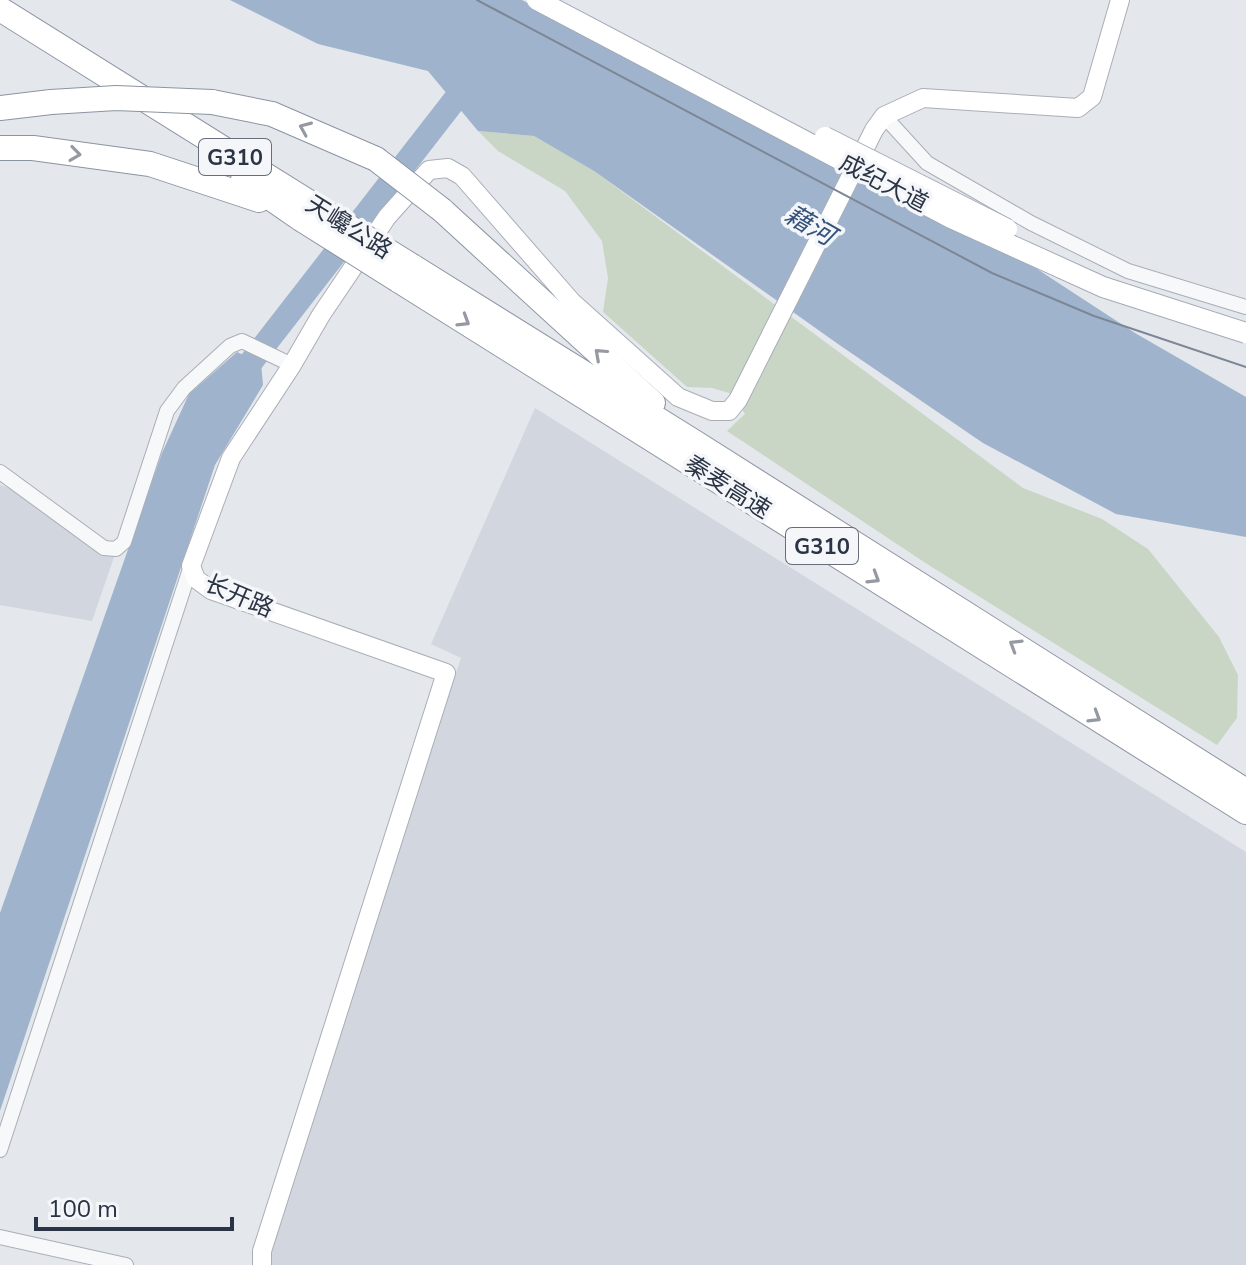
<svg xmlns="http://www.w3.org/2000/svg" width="1246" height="1265" viewBox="0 0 1246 1265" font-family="'Nunito Sans','Noto Sans SC',sans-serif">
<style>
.built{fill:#d2d6de}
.green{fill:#c9d6c5}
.water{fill:#9fb4cc}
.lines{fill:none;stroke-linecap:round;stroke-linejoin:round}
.river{stroke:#9fb4cc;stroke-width:24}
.street-casing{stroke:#a9aeb7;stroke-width:16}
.secondary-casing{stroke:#a9aeb7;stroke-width:20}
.highway-casing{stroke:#8b94a3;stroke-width:26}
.street{stroke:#f7f8fa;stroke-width:14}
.secondary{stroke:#fff;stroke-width:18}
.highway{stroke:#fff;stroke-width:24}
.tram{stroke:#7d8696;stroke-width:2}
.primary-bridge-casing{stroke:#a3abb8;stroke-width:22;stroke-linecap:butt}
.highway-bridge-casing{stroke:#8b94a3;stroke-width:26;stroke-linecap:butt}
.primary-bridge{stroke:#fff;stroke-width:20}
.highway-bridge{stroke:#fff;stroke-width:24}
.oneway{stroke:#959aa2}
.labels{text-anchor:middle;stroke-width:7;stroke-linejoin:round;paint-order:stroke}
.shield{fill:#f4f6f9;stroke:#676e7b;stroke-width:2}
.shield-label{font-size:22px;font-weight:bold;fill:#2b3445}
.street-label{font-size:24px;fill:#2b3445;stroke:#f4f6f9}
.water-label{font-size:26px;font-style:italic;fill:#34527a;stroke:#f4f6f9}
</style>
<rect width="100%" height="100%" fill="#e4e7ec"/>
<!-- built -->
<path class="built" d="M535,408L1246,852V1265H258L461,658L431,644Z
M0,485L24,494L114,557L92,621L0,605Z"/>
<!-- green -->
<path class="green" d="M478,131L534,136L594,171L1023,488L1102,519L1148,549L1219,637L1238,675L1237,718L1217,745L927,564L727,431L745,414L733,394L712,388L687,387L603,312L608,278L602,241L565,191L498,151Z"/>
<!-- water -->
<path class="water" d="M230,0H522L1011,252L1135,333L1246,397V537L1116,514L983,443L838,344L594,171L534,136L478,131L428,71L318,44Z
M237,352L261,363L263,385L215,465L0,1111V913L162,453L189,394Z"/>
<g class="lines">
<!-- river -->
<path class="river" d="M234,384L474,75"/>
<!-- street casing -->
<g class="street-casing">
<path id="street" d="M884,116L927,163L1031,223L1128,271L1246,307
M0,472L104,548L116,549L124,542L167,411L184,388L230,346L242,341L292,365
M0,1150L191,566
M0,1237L126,1265"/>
</g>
<!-- secondary casing -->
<g class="secondary-casing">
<path id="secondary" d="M262,1265V1251L446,673L211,590L196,579L191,566L231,458L292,365L321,315L387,217L429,170L448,168L462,176L572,302L678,397L712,411H729L738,400L874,130L884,116L923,98L1078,108L1092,97L1120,0"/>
</g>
<!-- highway casing -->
<g class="highway-casing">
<path id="highway" d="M0,9L315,206
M212,102L272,114L376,159
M0,108L51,102
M0,148H33L150,164L259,200
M243,179L301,219
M442,210L653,403
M412,266L699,445L1246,791
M398,280L1246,812"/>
</g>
<!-- street -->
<use href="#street" class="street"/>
<!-- secondary -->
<use href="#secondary" class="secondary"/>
<!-- highway -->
<use href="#highway" class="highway"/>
<!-- tram -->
<path class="tram" d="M477,0L992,273L1094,316L1246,367"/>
<!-- primary-bridge casing -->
<g class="primary-bridge-casing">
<path id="primary-bridge" d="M537,0L951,218L1103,287L1246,333
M825,137L1007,229"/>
</g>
<!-- highway-bridge casing -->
<g class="highway-bridge-casing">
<path id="highway-bridge" d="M51,102L116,98L212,102
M376,159L442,210
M315,206L412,266
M301,219L398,280"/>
</g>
<!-- primary-bridge -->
<use href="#primary-bridge" class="primary-bridge"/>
<!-- highway-bridge -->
<use href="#highway-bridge" class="highway-bridge"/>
</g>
<!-- one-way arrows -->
<defs><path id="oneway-chevron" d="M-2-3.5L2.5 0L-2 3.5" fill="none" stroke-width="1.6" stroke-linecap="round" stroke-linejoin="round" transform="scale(2)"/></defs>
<g class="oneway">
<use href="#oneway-chevron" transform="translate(305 128) rotate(-157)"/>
<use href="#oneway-chevron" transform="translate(75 154) rotate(8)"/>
<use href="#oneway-chevron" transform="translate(464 321) rotate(32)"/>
<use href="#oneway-chevron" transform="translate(600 354) rotate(-138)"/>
<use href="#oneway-chevron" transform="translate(874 578) rotate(32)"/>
<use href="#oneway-chevron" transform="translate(1015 645) rotate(-148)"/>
<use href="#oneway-chevron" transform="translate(1095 717) rotate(32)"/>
</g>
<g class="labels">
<!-- shield labels -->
<g class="shield">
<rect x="199" y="139" width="72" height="36" rx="6"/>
<rect x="786" y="528" width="72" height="36" rx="6"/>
</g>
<g class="shield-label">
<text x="235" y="165">G310</text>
<text x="822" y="554">G310</text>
</g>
<!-- street labels -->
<g class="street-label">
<text transform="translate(884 183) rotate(28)" y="8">成纪大道</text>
<text transform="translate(349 227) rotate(32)" y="8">天巉公路</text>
<text transform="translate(728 487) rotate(32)" y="8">秦麦高速</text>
<text transform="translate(239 596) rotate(23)" y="8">长开路</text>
</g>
<!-- water labels -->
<g class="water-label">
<text transform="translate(810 225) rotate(30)" y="9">藉河</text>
</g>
</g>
<!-- scale -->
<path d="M36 1217v12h196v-12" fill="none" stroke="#2b3445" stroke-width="4"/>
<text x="48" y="1217" font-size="24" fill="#2b3445" stroke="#f4f6f9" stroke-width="6" paint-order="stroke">100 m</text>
</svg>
